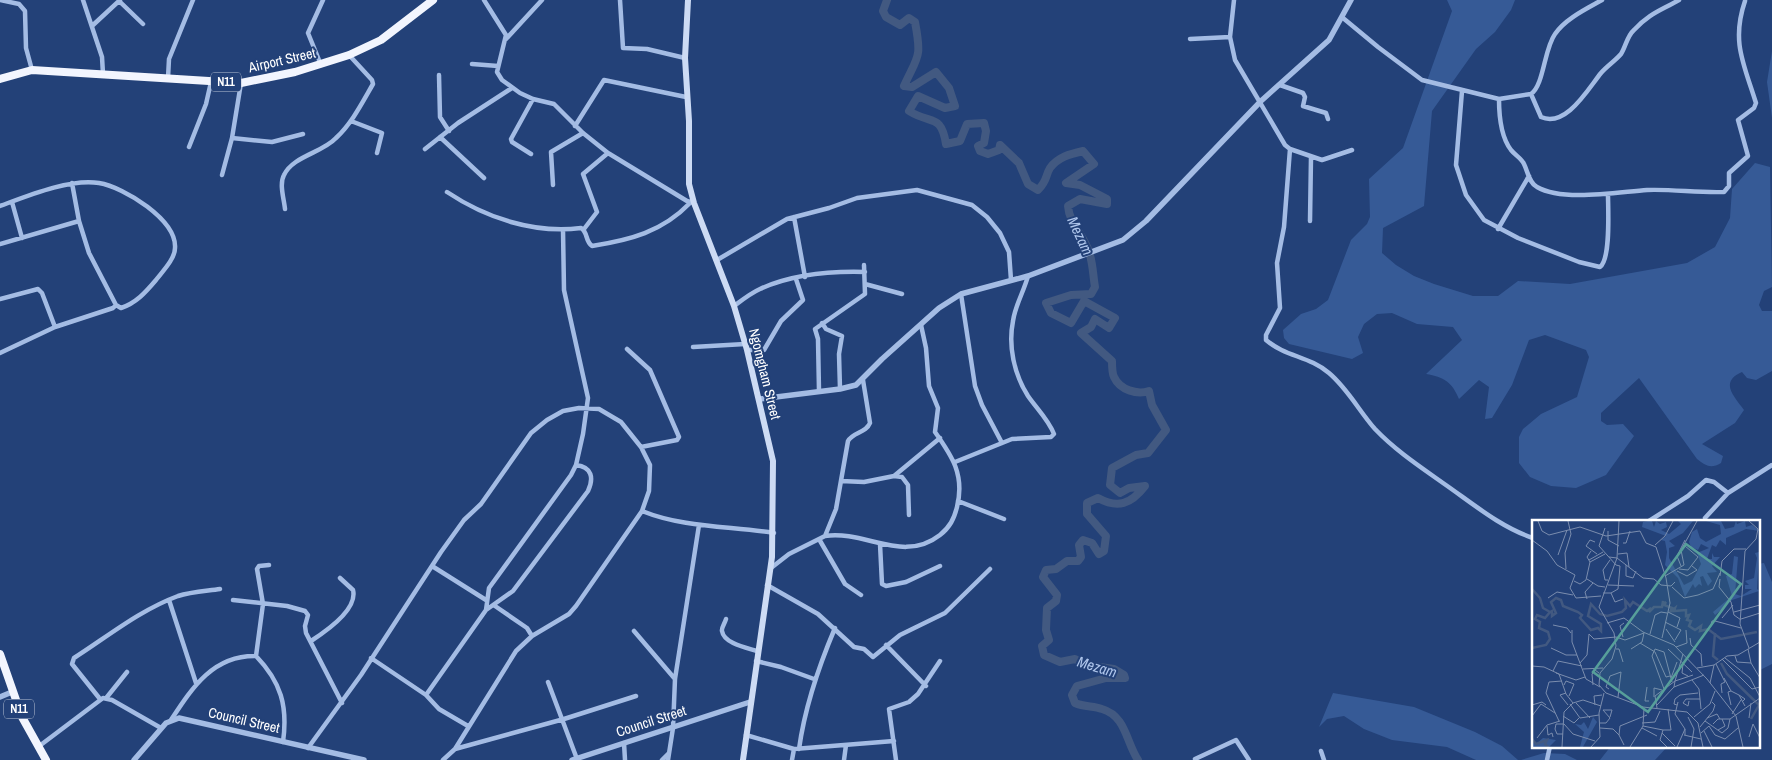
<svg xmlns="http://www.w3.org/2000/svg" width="1772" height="760" viewBox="0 0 1772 760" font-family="'Archivo Narrow',sans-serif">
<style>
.green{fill:#365a96}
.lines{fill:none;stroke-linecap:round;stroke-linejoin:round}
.river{stroke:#425981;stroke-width:8}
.minor{stroke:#a4bce4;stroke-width:4.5}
.tertiary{stroke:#a4bce4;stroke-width:5.5}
.secondary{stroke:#cddbf4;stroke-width:6}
.trunk{stroke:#f2f5fe;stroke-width:8}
.labels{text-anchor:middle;stroke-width:4;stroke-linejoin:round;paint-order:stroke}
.shield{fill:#234178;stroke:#bdc6d6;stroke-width:1}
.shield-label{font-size:12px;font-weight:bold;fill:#fff}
.street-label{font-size:14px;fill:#fff;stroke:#234178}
.water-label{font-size:15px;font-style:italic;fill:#afc6ec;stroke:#234178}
.inset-river{fill:none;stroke:#425981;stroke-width:2.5}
.inset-road{fill:none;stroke:#7b8dae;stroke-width:1}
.view{fill:#579f9a;fill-opacity:0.15;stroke:#579f9a;stroke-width:2.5}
.inset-edge{fill:none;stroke:#fff;stroke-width:2.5}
</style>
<rect width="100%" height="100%" fill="#234178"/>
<!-- green -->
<path class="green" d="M1447,0H1515L1511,10L1495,32L1476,49L1432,111L1424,206L1383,228L1382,253L1396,265L1414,276L1434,284L1473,296H1498L1518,281L1570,284L1687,263L1715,247L1730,218L1732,189L1755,163L1770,167L1772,287L1764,291L1759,305L1762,311H1772V371L1756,380L1747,378L1742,372C1719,382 1734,396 1744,410L1735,423L1702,444L1723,456L1721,463C1711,469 1706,466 1697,459L1639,378L1601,413V421L1607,425L1623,424L1634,436L1606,475L1576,488L1551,486L1530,477L1519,463V437L1523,429L1541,414L1577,397L1589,357L1586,350L1545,335L1529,340L1512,385L1492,418L1485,419L1489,387L1479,380L1459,399C1452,382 1444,377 1426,374L1462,340L1453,327L1417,324L1392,313L1377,314L1364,324L1358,337L1363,353L1352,359L1289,344L1284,338L1283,330L1301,314L1316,309L1328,300L1351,240L1367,224L1370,217L1369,179L1403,148L1452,11Z
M1772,51V118L1767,82Z
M1764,563L1772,582V664L1758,671V564Z
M1333,693L1414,707L1475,732L1502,746L1518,760H1476L1447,747L1392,740L1364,729L1344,716L1327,719L1319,727Z
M1611,746H1668L1655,760H1600Z
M1544,753L1565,754L1577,760H1521Z"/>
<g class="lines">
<!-- river -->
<path class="river" d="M887,0L883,11L886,17L900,25L909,18L915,22C922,59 918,55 904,86L912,87L936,72L949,88L955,106L945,108L918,96L909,111C931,125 941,113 946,144L960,141L967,124L984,123L986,131L984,143L978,146L980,151L988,154L999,150L1000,145L1019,163L1028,184L1038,190C1048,180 1045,176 1050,168C1058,157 1070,154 1083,151L1094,164L1066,183L1080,185L1107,199V204L1080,199L1068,206C1069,223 1084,235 1089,252C1093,263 1093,276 1095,287L1091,294L1071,295L1046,303L1051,313L1071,323L1084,301L1115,318L1109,328L1095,319L1091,327L1081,333L1112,361C1112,366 1112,373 1114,377C1120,390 1137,395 1149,391L1152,405L1166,430L1148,453L1136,455L1112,468L1110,485L1120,493L1129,488L1145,486C1131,504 1118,509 1098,498L1087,503V514L1106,536L1104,551L1099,554L1092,543L1083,540L1079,545L1081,557L1078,561H1067L1056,569L1046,570L1043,577L1057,595L1056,601L1047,608L1046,630L1049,640L1042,646L1044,655L1060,662L1075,659L1086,665L1114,669L1124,675L1125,678H1106L1077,686L1072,695L1075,703C1084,707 1093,706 1102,709C1126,716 1126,742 1138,760"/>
<!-- minor -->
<path class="minor" d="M0,0L19,4L25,11L26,48L32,70
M83,0L102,57L103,74
M484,0L506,35L497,72L502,80L520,93L533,99L554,104L583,133L608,153L687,201L694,203
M620,0L623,48L647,49L685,58
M1234,0L1230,37L1235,60L1285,145L1290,149L1322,160L1352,150
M119,1L143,24
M1343,18L1378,47L1422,80L1499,99L1531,94L1541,117C1566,128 1588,89 1601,73C1607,66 1615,61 1621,54C1626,46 1627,36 1634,30C1650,13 1660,11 1679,0
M92,26L120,0
M506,39L542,0
M1190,39L1230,37
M472,64L498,66
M321,65L308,33L323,0
M439,75L440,117L449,131
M168,78L169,59L193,0
M1280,85L1303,93L1305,97L1303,106L1326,113L1328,119
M1462,91L1456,165L1466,195L1484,220L1518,238L1579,262L1600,267C1611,259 1608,209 1608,194
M1531,94C1544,85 1544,49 1555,34C1565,19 1586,9 1602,0
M1499,99C1499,115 1501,137 1511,150C1516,156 1521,158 1524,164C1528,172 1529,183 1537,187C1563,202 1618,192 1647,190C1673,189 1698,193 1724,192L1729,186V173L1748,156L1738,120L1754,108L1756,103C1744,64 1731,42 1745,1
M351,121L382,133L377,153
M575,126L604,80L686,97
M440,137L484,178
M232,138L272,142L303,134
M189,147L206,104L211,82
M425,149L458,123L512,88
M1290,149L1284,227L1277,263L1280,308L1266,335V340C1286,357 1309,356 1329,373C1348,389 1359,411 1375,429C1395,450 1419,466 1443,483C1472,503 1500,527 1533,538
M531,154L512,142L511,139L533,99
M222,175L232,138L241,83
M553,185L551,152L583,133
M447,192C486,218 534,234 581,228C588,232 585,241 592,246C630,240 662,232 690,203
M12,202L22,238
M0,206C27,196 71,178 99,183C124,187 177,220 175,248C175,259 162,272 156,280C145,293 136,303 121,308L116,305L89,253L79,221L72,183
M285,209C284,199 279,184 284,175C293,156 322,153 336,138C352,123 362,103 373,84L372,80L349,55
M794,217L805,277
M1310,221L1311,157
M584,229L597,212L583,174L608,153
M1498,229L1529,176
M0,244L79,221
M717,260L787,219L829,208L857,198L917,190L972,205L987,217L1000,233L1009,252L1011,280
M865,284L902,294
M961,294L975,386L982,405L1002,443
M0,299L38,289L42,293L55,327
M734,306C742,300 751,293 760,289C791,275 831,271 865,272
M822,323L826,329L842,336L839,354L840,389
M693,347L745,344
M627,349L650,370L679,437L677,440L641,447
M747,350H764L781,321L803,300L796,279
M0,353L55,327L113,308L116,305
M819,391L818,339L815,329L865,294L864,265
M955,462L1012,439L1051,437L1054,434C1048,419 1037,409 1028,396C1014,374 1008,346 1013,321C1015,306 1024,291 1028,276
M894,476L940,438
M841,481L864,482L894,476L902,477L908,485L909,515
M958,501L1004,519
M642,511C684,528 730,526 774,533
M1705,518L1728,493L1772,465
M1649,521L1688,496L1706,480L1714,482L1728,493
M825,536C866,530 903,564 940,535C950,527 954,519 957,507C965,475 952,456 935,432L938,408L929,386L926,348L921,325
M819,539L845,584L861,595
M880,544L882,584L886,586L906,582L940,566
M432,566L486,600
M771,568L789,554L825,536L836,509L848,441C853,432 866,433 870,423L863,380
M767,585L818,614L854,647L864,649L873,657L900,635L945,613L990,569
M169,600L196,683
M233,600L287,606L305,611L308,615L305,626L306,633L342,703
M495,606L527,628L532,636
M486,610L489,588L571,475L576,465L583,434L588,398L564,290L563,230
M726,619C725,623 721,628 722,631C724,644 748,648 757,651
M634,631L675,679
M311,641C325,632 358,610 353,590L340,578
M886,645L926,686
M256,656L263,604L257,569L259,566L269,565
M371,658L426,695
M756,661L781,667L814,679
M548,682L577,759
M107,697L127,672
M100,699L72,664L74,658C107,637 140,610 178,596C191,592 207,591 220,589
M171,720C192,688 213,655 256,656C281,682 288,706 283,742
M468,726L439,709L426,695L486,610L513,591L588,491C594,478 592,467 576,465
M746,735L794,749L894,741
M624,743L625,760
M38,747L103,698L112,700L161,728
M308,748L361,675L441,552L464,520L481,504L531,433L547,420L563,411L579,408L599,409L621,422L641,447L650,465L649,491L642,511L576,606L569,614L532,636L516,651L455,749L443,760
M455,749L564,719L636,696
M799,749C805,706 818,668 835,628
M1321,751L1324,760
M1195,759L1236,740L1249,760
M662,760L668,754
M668,760L673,728L675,679L699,525
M792,760L794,749
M844,760L846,745
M896,760L889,709L909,702L918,694L940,661
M1547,760L1550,746"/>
<!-- tertiary -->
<path class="tertiary" d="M760,399L840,389L856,385L882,359L939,308L961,294L1028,276L1123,240L1146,221L1261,101L1329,40L1351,0
M0,697L12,692
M134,760L166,723L179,718L364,760
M572,760L750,702"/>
<!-- secondary -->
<path class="secondary" d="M688,0L685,58L689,121V184L694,203L734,306L747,350L773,461L772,557L743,760"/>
<!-- trunk -->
<path class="trunk" d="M0,79L32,70L241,83L295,72L349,55L381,40L433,0
M0,654L22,717L46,760"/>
</g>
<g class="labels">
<!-- shield labels -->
<g class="shield">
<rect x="211" y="72.5" width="30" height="19" rx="4"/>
<rect x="4" y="699.5" width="30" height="19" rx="4"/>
</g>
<g class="shield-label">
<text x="226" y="86">N11</text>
<text x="19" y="713">N11</text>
</g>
<!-- street labels -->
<g class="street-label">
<text transform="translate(282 60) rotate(-13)" y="5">Airport Street</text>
<text transform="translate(765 374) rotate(76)" y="5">Ngomgham Street</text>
<text transform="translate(244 720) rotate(13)" y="5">Council Street</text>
<text transform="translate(651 721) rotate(-18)" y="5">Council Street</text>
</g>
<!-- water labels -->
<g class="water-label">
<text transform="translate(1080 236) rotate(65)" y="5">Mezam</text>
<text transform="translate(1097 667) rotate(17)" y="5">Mezam</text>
</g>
</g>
<!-- overview -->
<g transform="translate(1532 520)">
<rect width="228" height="228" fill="#234178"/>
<path d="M116,1H120L122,7L124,1L128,4L134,2L135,7L129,10L137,14L149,4L146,1H161L151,13L137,21L143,26L137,28V38L152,65L160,61L169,44L165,33L177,28L169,24L166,30L159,27L157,22L160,12L165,9L168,18L174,22L189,14L188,5L174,1H189L193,9L202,7L204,1L205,4L213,1L214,7L220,5L228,11L214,9L194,18V25L188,20L184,27L180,25L175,39H180V33L182,37H188L180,46L185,52L175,53L180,61L176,66L171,56L168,57L170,66L167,64L163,68L161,64L153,77L146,58L133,45L135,32L133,21L129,20L134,16L110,7L111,2ZM227,32L225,69L227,71L200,80L183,95L181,92L200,76L194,56L200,54L202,36L206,37L203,74L209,76L220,69H213V65H217L213,61L222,58L225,38L223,33ZM61,197L65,202L52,225L51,227H48L52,212L43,204L49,205L52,202L56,209ZM0,216L4,224L11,218L24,220L17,227H0Z" fill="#365a96"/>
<path class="inset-river" d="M0,69L8,78L11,88L18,92L13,98L5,95L3,99L8,102L7,108L16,112L18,119L14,125L0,128M18,92L20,91V96L24,93L19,82L24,78L29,80L31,86L46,92L50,95L48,98L59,110L66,108L69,111V104L56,96L59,84L68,94L75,96L90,92L94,88L93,80L98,86L101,82L115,91L119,88L117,92L122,87H130L131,81V84L134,82L132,85L140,88L138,92L143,88L142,91L154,90V96L157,95L155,100L159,101L157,106L163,110L169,106L168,111L176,109L189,119L225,112M183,113L181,136L186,140M189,143L195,154L227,185L219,199M0,219L4,224L15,220L13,224L16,227"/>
<path class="inset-road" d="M6,1L10,11L17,15L48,7L74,16L108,11L114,23L124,27L134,58L138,83L130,118M87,1L85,38L67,87L82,113L84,126L80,139L68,153L67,165L74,173L111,187L155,192L166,203L171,227M73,8L67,26L84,45L88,46L86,69L79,73M76,11V20L87,26M0,20L15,31L25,45L43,55L38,68L44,78L69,76M63,22L58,20L54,26L65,34M91,23H94L98,11M123,25L133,16L141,1M86,34L95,33L97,47M26,35L35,10M77,37L85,38L111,58L122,59L129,65L139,66L143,62M57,40L71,32M58,42L73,34M94,45V56L101,58L104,51M149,46L145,36L153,20M34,49L33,33L39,14L36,1M147,49L156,50L166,37L153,26M145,51L155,56L165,50L160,46M133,56L152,45L149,30L165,1M188,56L190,41L202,29H214M55,59L66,66L73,67M188,59L187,67L199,82L202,95L209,100M76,60H73L71,50L78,40M42,61L48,64L54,60L58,42L55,37L59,31M76,65L102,66M140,67L152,78L166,75L181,69L188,53M71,73H79L83,82L91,79M16,78L25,72L41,75M55,79L53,72L61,63M136,92L148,98L145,107M202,92L228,85M190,98L201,85M209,99L228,93M133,102L149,110L143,120M75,103L92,98L111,112L142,125L175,159L204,196L211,227M21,105L35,108L39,113M179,105L180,101H183L209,108M134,109L143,122M40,110V122L54,159L68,167M118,114L123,95L129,92L135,93M91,117L88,106L92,103M158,118L159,125L169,134L170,146M108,123L123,132L134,157L138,156M144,127L155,123L154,110M19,128L34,135H45M217,128L208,104L213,31L224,19L226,9L217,1M84,129H87L91,142M99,129L110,122L112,113M136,129L160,152M216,129L219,143L228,158M203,136L205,142L219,143M193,138L218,158L228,177M190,139L220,169L228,167M48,143L55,135L57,114L62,119L84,117L93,120L112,113M151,144L150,153L156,156M184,144L193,162L189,164L190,173M0,146L12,147L27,154L34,174L41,183L51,180L69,186M165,148L182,145L195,136L206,135L228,122M51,149L71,148M21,151L26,141L50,146M24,153L44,160L53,157M139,158L145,142M192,158L199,171L207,175M160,160L167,169L168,179M178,163L182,145M32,165L34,161L42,164L37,176M61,165L60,154L63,150L67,153M115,167L113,181H117M142,167L143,161L161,155M77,169L74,167L78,156L89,152L86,177M132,169L120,136L123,129L132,132L140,162M34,173L28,175L36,185M122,177V168L130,170M157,181L156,186L151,183L154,179H168L169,189M211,181L213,179L207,175L213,186M146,182L143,194L153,209V215M44,183L58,198M38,184L48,198L67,195M0,185L10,182L14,185M63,185L62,176L70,175M125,185L142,167L172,155M145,185L142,184L143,179L148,175L166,173M199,185L196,172L199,171M125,188L123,176L143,161L151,134M71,190H80L78,197M200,194L209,180M0,196L9,184L23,193M31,196L42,203L47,198M156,197L162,209L159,227M162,197L178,184L183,171M175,198L185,194L188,199M217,198L219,183M27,201L14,173L17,162L30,161M173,201L190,213L196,208L198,199M68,203H74L78,198L71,190M110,203L123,202L128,191M32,204L41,214L63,221M181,204L186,199H198L228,178M15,206L16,215L20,213L21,217M111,206L131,210M168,207L181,191L183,185L180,182M68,208L81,209L87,215M110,208L125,216M186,210L193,206L190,199M172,211L180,227M130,213L143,226M169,213L177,206L183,215L193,219L206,208M31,214H25L23,209L24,204H32M152,215L169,219M217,217L221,204L228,218M5,218L15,205L28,201M92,225L87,215L88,206L115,195M30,227L32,192L41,183M59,227L68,217L67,193L72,173M98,227L111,206L112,188M135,227L128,220L131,210H139L136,189M145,227L153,209"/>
<path class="view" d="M154,24L209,64L116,192L61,152Z"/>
<rect width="228" height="228" class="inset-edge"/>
</g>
</svg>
